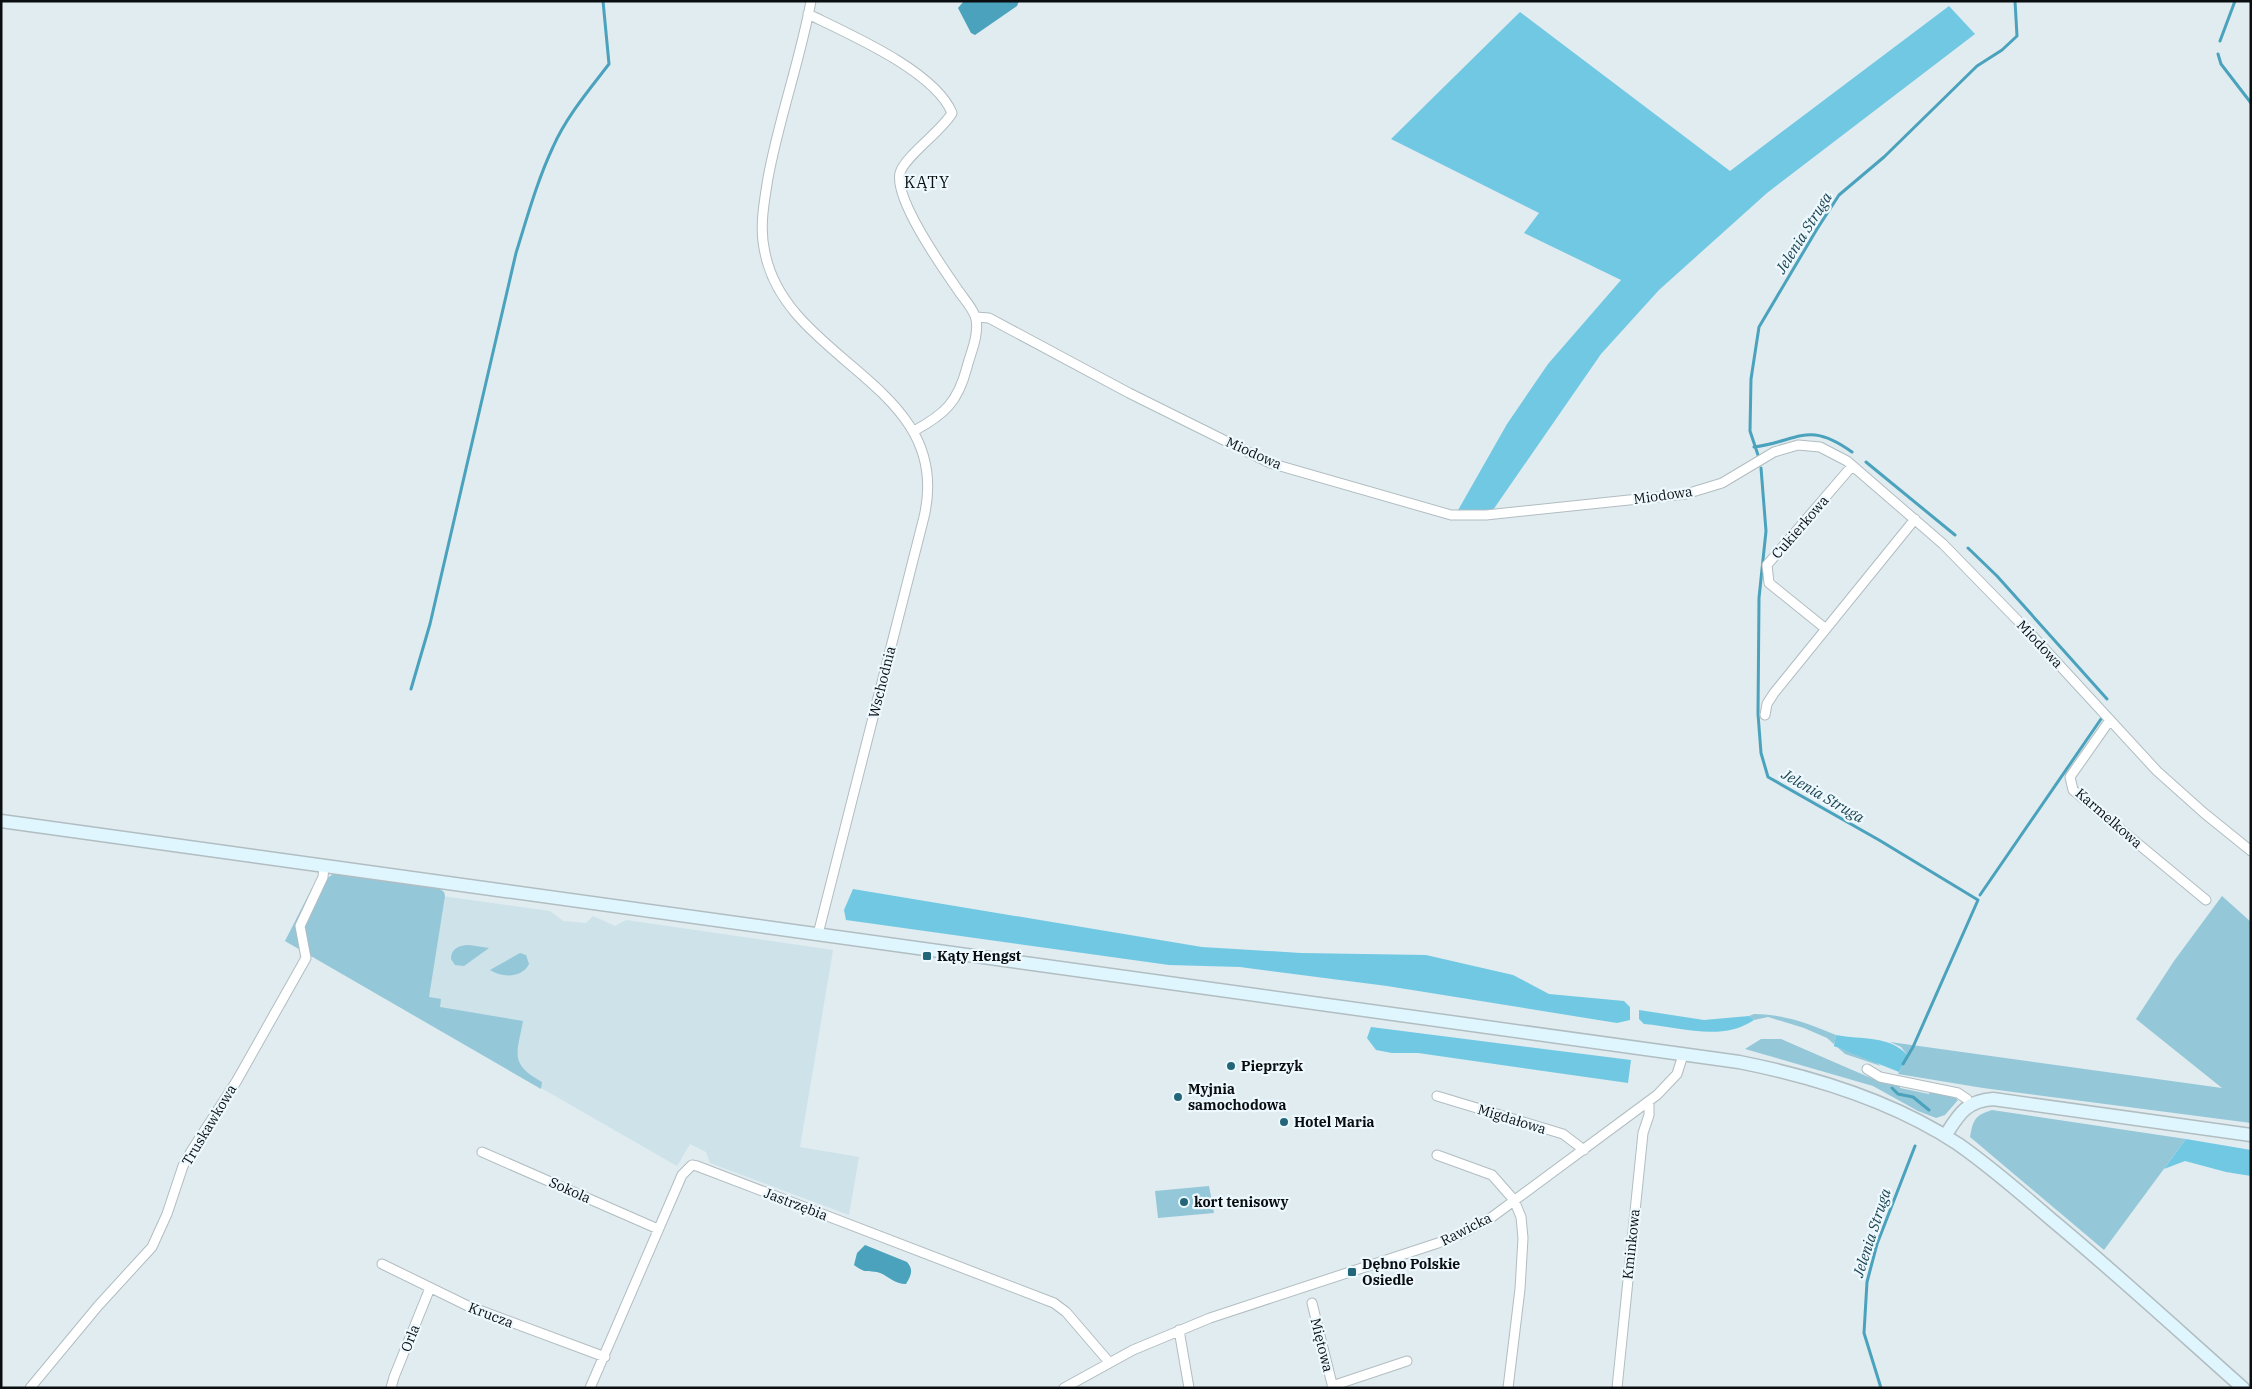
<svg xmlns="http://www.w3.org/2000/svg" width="2252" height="1389" viewBox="0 0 2252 1389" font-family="'IBM Plex Serif',serif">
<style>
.built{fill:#cde2e9}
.green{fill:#94c7d8}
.forest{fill:#71c8e3}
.water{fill:#4aa2bd}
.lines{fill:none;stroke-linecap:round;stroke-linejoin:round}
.stream{stroke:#4aa2bd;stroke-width:3}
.street-casing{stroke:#b1bdc1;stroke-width:11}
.secondary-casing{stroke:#b1bdc1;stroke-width:15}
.street{stroke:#fff;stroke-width:9}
.secondary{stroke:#e0f6fe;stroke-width:12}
.poi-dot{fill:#236679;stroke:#edf9fe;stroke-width:2}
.labels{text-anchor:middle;stroke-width:4.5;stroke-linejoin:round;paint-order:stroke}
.street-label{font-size:14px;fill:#0a0e10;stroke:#edf9fe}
.poi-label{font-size:14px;font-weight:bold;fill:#0a0e10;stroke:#edf9fe;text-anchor:start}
.water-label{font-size:15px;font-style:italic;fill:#1c4450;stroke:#edf9fe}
.quarter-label{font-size:16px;letter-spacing:1px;fill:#0a0e10;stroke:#edf9fe}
</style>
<rect width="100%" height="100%" fill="#e0ecf0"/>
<!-- built -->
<path class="built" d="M327,880L550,911L563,921L586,923L593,916L615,926L626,920L833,950L800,1147L859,1157L849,1215L710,1163L706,1152L690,1144L677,1166L285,941L312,888Z"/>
<!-- green -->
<path class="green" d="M335,873L437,887L444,892L445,896L429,997L441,999L440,1007L523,1021C517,1054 509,1064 542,1082L541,1089L285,941L312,888Z
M2222,896L2251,922V1123L1983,1088L1898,1074L1908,1056L1901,1047L1890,1042L2222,1088L2136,1019L2174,961Z
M469,945L489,948L464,966L455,965L451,959C451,948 460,945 469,945Z
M520,953L526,955L529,964C522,978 502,978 490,970Z
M1754,1014C1788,1015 1806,1023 1836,1035L1834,1046L1873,1060L1881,1066L1845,1054L1827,1038L1804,1028L1768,1017L1754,1020L1749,1016Z
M1761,1039H1781L1850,1069L1878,1081L1900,1086V1088L1929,1094L1930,1092L1951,1095L1958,1100L1945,1115L1936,1118L1918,1111L1873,1086L1745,1049Z
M1992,1110L2186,1139L2104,1250L1970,1137C1973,1120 1975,1115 1992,1110Z
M1209,1186L1214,1213L1158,1218L1155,1191Z"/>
<!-- forest -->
<path class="forest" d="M1949,6L1975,34L1767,193L1659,290L1601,354L1493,510L1457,512L1507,424L1548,364L1621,280L1524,233L1539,213L1391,139L1520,12L1730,171Z
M853,889L1202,947L1301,953L1426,955L1513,975L1549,994L1624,1001L1630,1007V1020L1617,1023L1387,986L1240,967L1169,965L846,920L844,910Z
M1639,1010L1704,1020L1749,1016L1754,1020C1722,1042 1680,1027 1644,1024L1639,1019Z
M1371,1027L1631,1060L1628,1083L1418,1053H1392L1376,1050L1367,1038Z
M1836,1035C1861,1040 1891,1035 1908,1056L1899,1072L1834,1046Z
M2186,1139L2251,1150V1176L2226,1172L2185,1161L2164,1169Z"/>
<!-- water -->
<path class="water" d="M964,1H1019L1017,6L975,35L971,33L958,8Z
M865,1245L907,1262C914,1270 911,1276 906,1284C894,1284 890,1277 880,1273C868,1269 867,1275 854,1265L857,1253Z"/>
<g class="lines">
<!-- stream -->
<path class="stream" d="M2220,41L2235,1
M2218,54L2221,64L2251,103
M1754,447C1799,441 1808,420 1852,452
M1758,455L1750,431L1751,379L1759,327L1817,229L1839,195L1884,157L1977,66L2002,50L2017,36L2015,1
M1866,462L1955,535
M1761,468L1766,531L1759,598L1758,714L1761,753L1768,777L1879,840L1978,900L1913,1047L1903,1064
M1968,548L1997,576L2107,699
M411,689L430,624L516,253C527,218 537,181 553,147C566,117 589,90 609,64L603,1
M1980,895L2101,719
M1892,1088L1898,1094L1913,1097L1929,1110
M1881,1388L1864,1333L1867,1282L1877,1244L1915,1146"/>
<!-- street casing -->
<g class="street-casing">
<path id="street" d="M811,1C800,61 779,118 768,178C764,203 759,228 765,253C787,363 955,385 924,517L818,934
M808,14C849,34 935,71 952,113C942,131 904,157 900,173C894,199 942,267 958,290C963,298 974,309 976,319C979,335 971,352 967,367C958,402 945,414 914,431
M976,317L989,318L1129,393L1270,463L1451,515H1486L1686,494L1722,483L1774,452L1798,445L1820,447L1847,461L1943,544L2029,632L2157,771L2204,813L2251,851
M1826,629L1769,583L1767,565L1852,466
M1765,715L1767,704L1774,693L1915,519
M2110,720L2070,777L2073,790L2206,900
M1867,1069L1880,1077L1958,1093L1967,1099L1970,1105
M1437,1096L1563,1134L1584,1150
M482,1152L658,1229
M1437,1155L1492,1175L1514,1200L1521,1217L1523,1238L1520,1289L1508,1388
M382,1264L468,1306L605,1357
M1312,1303L1333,1388
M1179,1330L1189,1388
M1332,1386L1407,1361
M30,1388L98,1306L152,1247L167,1214L183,1166L192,1150L236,1082L306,958L300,926L323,877L324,866
M391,1388L394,1377L430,1288
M590,1388L682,1175L692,1165L697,1166L1054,1303L1066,1312L1109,1362
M1064,1388L1133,1350L1210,1318L1438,1243L1461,1234L1492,1217L1657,1095L1677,1074L1683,1055
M1617,1388L1643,1133L1649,1115V1101"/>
</g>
<!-- secondary casing -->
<g class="secondary-casing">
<path id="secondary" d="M1,821L1739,1062C1815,1077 1893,1101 1958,1144C1991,1167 2022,1194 2052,1220C2117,1274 2180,1332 2243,1388
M1945,1136C1958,1116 1965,1101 1993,1099L2251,1135"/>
</g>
<!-- street -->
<use href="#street" class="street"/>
<!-- secondary -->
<use href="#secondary" class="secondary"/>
</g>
<!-- markers -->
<g class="poi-dot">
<rect x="922" y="951" width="10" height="10" rx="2.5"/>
<circle cx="1231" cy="1066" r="5"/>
<circle cx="1178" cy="1097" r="5"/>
<circle cx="1284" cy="1122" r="5"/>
<circle cx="1184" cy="1202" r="5"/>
<rect x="1347" y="1267" width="10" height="10" rx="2.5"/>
</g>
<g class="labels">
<!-- street labels -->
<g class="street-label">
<text transform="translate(1254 453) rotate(24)" y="5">Miodowa</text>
<text transform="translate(1663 495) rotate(-8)" y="5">Miodowa</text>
<text transform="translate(1800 527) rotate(-49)" y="5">Cukierkowa</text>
<text transform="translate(2040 644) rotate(47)" y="5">Miodowa</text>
<text transform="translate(882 682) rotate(-76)" y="5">Wschodnia</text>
<text transform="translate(2109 818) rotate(41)" y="5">Karmelkowa</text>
<text transform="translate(1512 1119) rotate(17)" y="5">Migdałowa</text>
<text transform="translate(209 1125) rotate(-59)" y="5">Truskawkowa</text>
<text transform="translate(570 1190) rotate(24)" y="5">Sokola</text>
<text transform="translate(796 1204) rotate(21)" y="5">Jastrzębia</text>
<text transform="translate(1466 1229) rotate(-27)" y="5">Rawicka</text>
<text transform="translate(1631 1244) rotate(-84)" y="5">Kminkowa</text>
<text transform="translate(491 1315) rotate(21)" y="5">Krucza</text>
<text transform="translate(410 1338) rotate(-68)" y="5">Orla</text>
<text transform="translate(1322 1345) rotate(76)" y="5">Miętowa</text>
</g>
<!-- poi labels -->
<g class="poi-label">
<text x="937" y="961">Kąty Hengst</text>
<text x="1241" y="1071">Pieprzyk</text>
<text x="1188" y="1094">Myjnia<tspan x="1188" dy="16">samochodowa</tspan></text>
<text x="1294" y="1127">Hotel Maria</text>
<text x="1194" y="1207">kort tenisowy</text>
<text x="1362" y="1269">Dębno Polskie<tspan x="1362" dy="16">Osiedle</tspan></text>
</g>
<!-- water labels -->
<g class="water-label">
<text transform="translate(1804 233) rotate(-58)" y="5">Jelenia Struga</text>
<text transform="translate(1823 796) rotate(30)" y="5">Jelenia Struga</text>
<text transform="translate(1872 1233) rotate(-72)" y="5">Jelenia Struga</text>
</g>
<!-- quarter labels -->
<g class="quarter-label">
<text x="927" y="188">KĄTY</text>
</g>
</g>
<!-- border -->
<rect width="2252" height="1389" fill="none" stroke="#0a0e10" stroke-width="5"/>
</svg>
